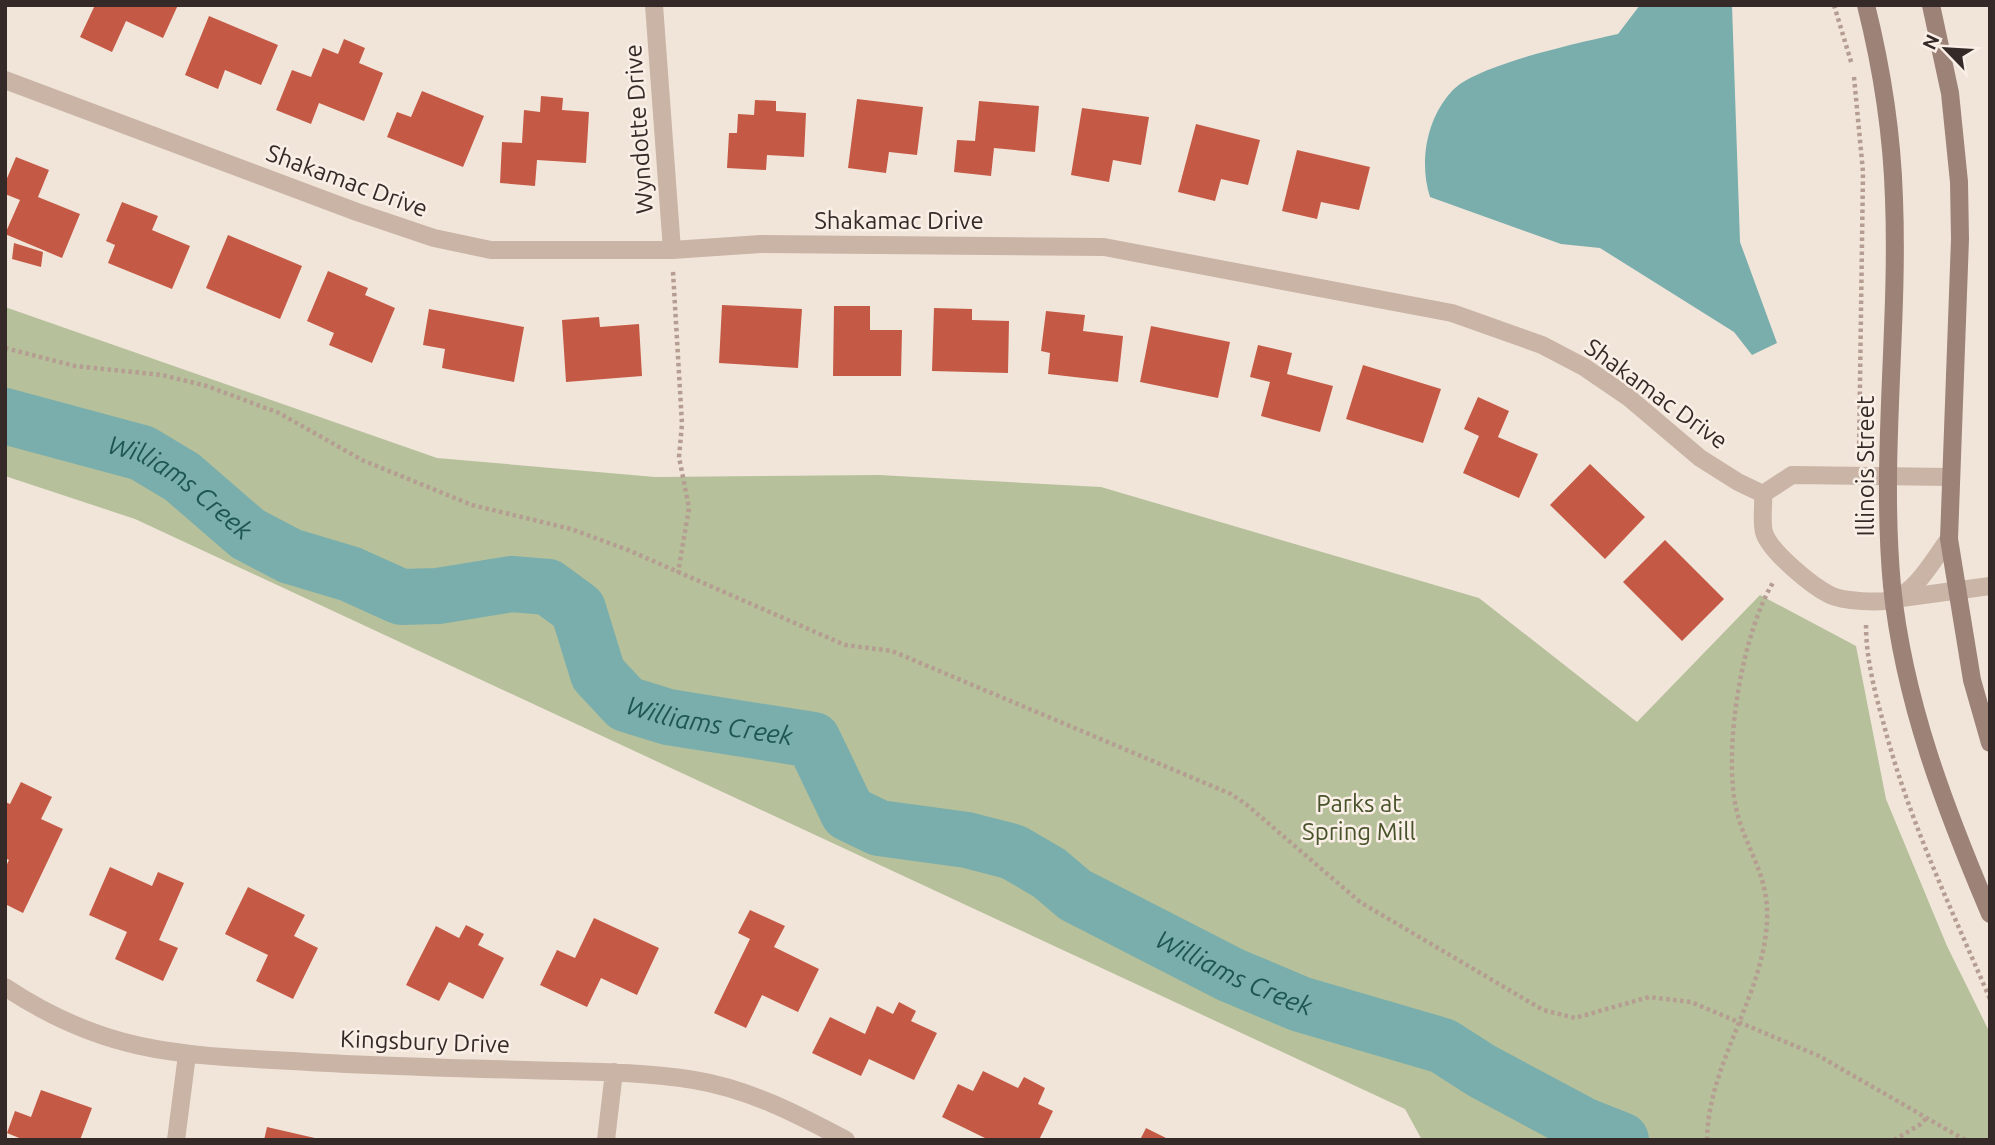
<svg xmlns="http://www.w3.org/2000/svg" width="1995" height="1145" viewBox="0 0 1995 1145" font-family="Ubuntu,sans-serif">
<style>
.green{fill:#b6c09b}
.water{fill:#7aaeac}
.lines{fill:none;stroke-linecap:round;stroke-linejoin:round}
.river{stroke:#7aaeac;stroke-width:56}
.building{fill:#c45a45}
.path{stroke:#b59d91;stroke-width:4.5;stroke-dasharray:3.5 3.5;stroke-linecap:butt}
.lane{stroke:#c9b4a6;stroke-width:18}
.street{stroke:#c9b4a6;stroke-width:18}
.secondary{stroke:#9d8278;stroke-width:18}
.labels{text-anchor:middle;stroke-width:5;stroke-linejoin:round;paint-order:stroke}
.street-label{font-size:24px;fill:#352a27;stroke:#f9efe6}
.park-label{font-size:24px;fill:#48532b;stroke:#f9efe6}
.water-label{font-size:26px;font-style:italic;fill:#1d5655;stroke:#f9efe6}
</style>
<rect width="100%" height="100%" fill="#f1e5da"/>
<!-- green -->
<path class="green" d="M5,307L437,458L655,477L879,475L1101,487L1479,598L1637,722L1760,595L1856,646L1886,799L1947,946L1990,1033V1140H1422L1405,1109L135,519L5,476Z"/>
<!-- water -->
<path class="water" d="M1640,5H1732L1740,242L1777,343L1752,355L1734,332L1600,248L1561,244L1430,197C1419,163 1426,119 1452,91C1475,65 1582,42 1618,34Z"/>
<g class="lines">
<!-- river -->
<path class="river" id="s1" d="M5,416L142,453L182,477L248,534L290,556L350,574L401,597L438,596L512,584L548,587L578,609L598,674L626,704L668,717L813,740L848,813L879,828L967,840L1013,852L1049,873L1075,895L1231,975L1300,1004L1443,1046L1482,1071L1583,1125L1621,1140"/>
</g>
<!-- building -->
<path class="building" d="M95,5H178L163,38L126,21L112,52L80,37Z
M209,16L278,45L261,85L225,70L218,89L185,75Z
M344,39L365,48L359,63L383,73L364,121L319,103L311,124L276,110L292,70L311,77L323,48L338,54Z
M422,91L484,116L463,167L387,137L397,112L411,117Z
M541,96L563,98L562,110L589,112L586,163L537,160L535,186L500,183L502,142L522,143L524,110L540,112Z
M857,99L923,107L917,155L889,152L886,173L848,168Z
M755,100L776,101V111L806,113L804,157L767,155L766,170L727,168L729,133H737L738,114L754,115Z
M979,101L1039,106L1035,152L994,148L991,176L954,172L957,140L975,141Z
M1082,108L1149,117L1141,165L1113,160L1109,182L1071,175Z
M1196,124L1260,140L1248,185L1221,179L1215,201L1178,192Z
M1297,150L1370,167L1359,210L1321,202L1317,219L1282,211Z
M16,157L49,170L38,197L80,214L62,258L5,234L20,200L5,194V183Z
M122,202L158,216L152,230L190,246L172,289L108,263L115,245L106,241Z
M228,235L302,266L280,319L206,288Z
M14,243L43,252L41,267L12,259Z
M328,271L368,288L365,295L395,308L372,363L329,345L334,333L307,321Z
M722,305L802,309L798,368L719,363Z
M834,306H870V330H902L901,376H833Z
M934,308L972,309V320L1009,321L1008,373L932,371Z
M429,309L524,327L514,382L442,368L445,349L423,345Z
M1046,311L1085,315L1083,331L1123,336L1118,382L1048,374L1050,353L1041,351Z
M599,317L600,327L639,324L642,376L566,382L562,320Z
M1151,326L1230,342L1218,398L1140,382Z
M1258,345L1292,353L1287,374L1333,386L1320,432L1261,416L1270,382L1250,377Z
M1363,365L1441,389L1423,443L1346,419Z
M1478,397L1509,411L1498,437L1538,454L1519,498L1463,473L1479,436L1464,429Z
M1590,464L1645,517L1605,559L1550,505Z
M1665,540L1724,599L1682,641L1623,582Z
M21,782L52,797L41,819L63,829L23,913L5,904V868L9,860L5,858V802L10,804Z
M110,867L152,886L158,872L184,883L159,940L178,948L163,981L115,959L127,932L89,915Z
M248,887L305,915L294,936L318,948L293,999L256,981L268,955L225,934Z
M750,910L785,926L774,947L819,969L798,1012L762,995L746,1028L714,1013L750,939L738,933Z
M594,918L659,948L637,995L601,978L587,1007L540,985L557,950L575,958Z
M466,925L484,934L478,945L504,958L483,999L449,982L439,1001L406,985L436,926L459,938Z
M899,1002L916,1011L911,1021L937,1033L914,1080L869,1059L861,1076L812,1053L830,1017L865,1034L877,1006L893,1014Z
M983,1071L1018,1088L1024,1077L1045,1088L1038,1104L1053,1111L1039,1140H989L942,1117L958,1084L973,1091Z
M41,1090L92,1108L80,1140H24L7,1133L15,1111L31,1117Z
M267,1127L319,1139V1140H264Z
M1146,1128L1170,1140H1140Z"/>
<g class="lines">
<!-- path -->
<path class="path" d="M1834,5L1852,65
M1854,77L1863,172L1859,453
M673,272L682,424L679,457L689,508L678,573
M5,348L75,366L162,375L207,386L279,413L362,460L472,505L571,529L628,550L845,645L892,651L1231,794L1247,805L1360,902L1543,1010L1575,1018L1649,997L1691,1002L1819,1056L1965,1140
M1866,625C1866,659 1875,693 1884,725C1909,821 1951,908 1990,999
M1707,1140C1708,1063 1764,996 1767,920C1769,873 1745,849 1736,808C1723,749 1742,632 1774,581
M1894,1140L1921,1124L1927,1117"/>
<!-- lane -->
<path class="lane" d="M1894,599L1990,586"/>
<!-- street -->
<path class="street" d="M654,5L672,250
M5,80L357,212L434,238L491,250H672L761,244L1104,247L1452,313L1542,345L1584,367L1628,397L1700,458L1738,482L1763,494
M1763,494C1764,505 1761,520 1764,532C1769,551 1812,586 1830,595C1842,601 1882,604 1894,599C1917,591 1935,557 1949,539
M1763,494L1792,475L1951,477
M5,987C104,1053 178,1055 292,1061C370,1066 447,1068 525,1070C581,1072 638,1071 694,1080C749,1089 797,1114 846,1140
M176,1140L187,1055
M606,1140L614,1072"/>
<!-- secondary -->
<path class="secondary" d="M1866,5C1882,69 1892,133 1894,199C1899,328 1880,457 1892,586C1904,702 1945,808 1990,914
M1931,5L1950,93L1959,182L1960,239L1949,539L1972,680L1990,743"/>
</g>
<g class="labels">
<!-- street labels -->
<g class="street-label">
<text transform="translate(639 129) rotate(-94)" y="8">Wyndotte Drive</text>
<text transform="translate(347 181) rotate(20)" y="8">Shakamac Drive</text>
<text x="899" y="229">Shakamac Drive</text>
<text transform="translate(1656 394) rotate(36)" y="8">Shakamac Drive</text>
<text transform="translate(1866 466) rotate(-90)" y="8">Illinois Street</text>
<text transform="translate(425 1042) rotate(2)" y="8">Kingsbury Drive</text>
</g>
<!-- park labels -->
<g class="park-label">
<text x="1359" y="812">Parks at<tspan x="1359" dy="28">Spring Mill</tspan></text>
</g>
<!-- water labels -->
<g class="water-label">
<text dy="9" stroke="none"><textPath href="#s1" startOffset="192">Williams Creek</textPath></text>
<text dy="9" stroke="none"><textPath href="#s1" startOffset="822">Williams Creek</textPath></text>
<text dy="9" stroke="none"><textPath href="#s1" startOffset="1432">Williams Creek</textPath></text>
</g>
</g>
<!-- border -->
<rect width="1995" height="1145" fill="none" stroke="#352a27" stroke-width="14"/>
<!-- north arrow -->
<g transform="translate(1946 49) rotate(295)" stroke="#f9efe6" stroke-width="5" paint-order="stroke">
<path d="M0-5L12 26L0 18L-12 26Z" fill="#352a27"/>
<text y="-10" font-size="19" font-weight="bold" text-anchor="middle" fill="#352a27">N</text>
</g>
</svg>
